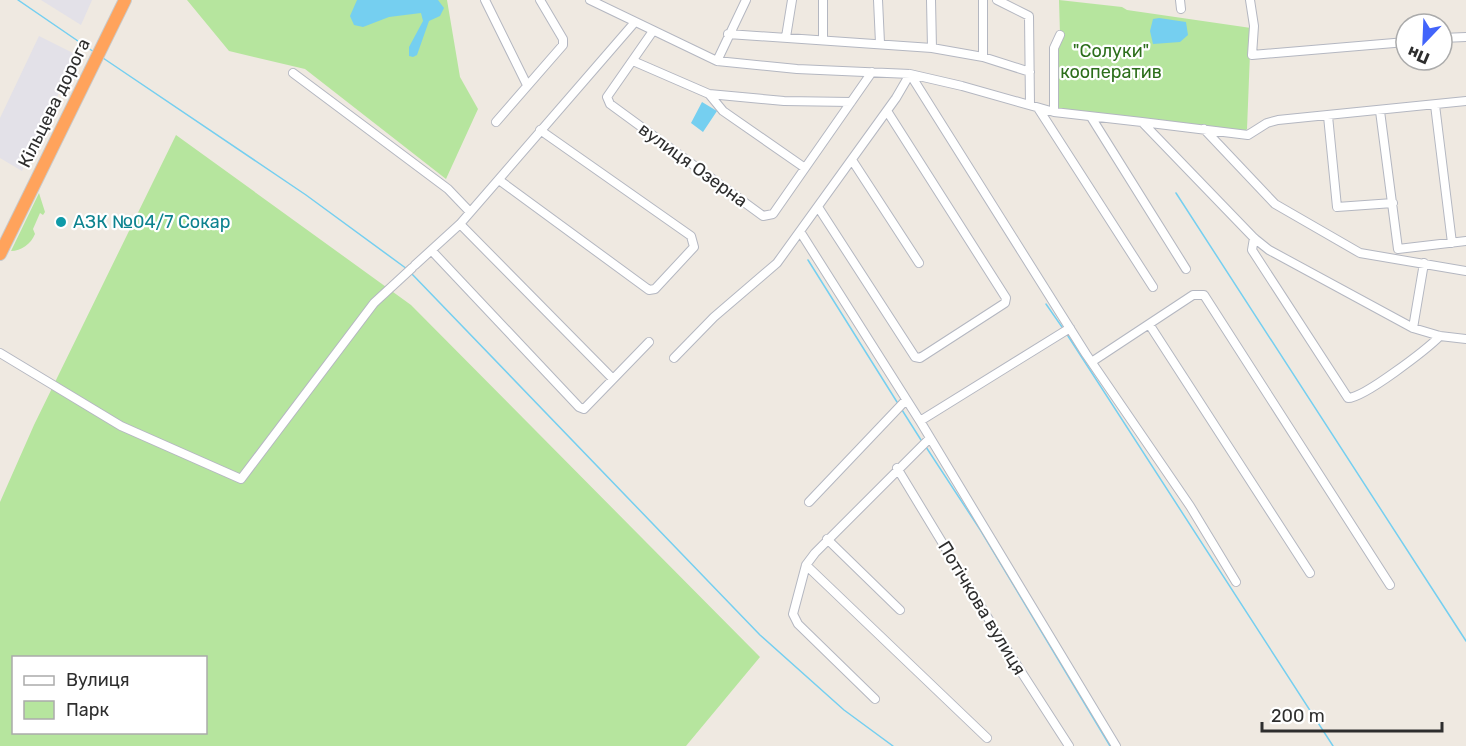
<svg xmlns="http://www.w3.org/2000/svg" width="1466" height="746" viewBox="0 0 1466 746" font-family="Rubik,sans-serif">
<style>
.industrial{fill:#e3e1e8}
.green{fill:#b6e59e;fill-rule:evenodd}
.water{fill:#75cff0}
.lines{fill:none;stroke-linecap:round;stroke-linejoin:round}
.stream{stroke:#75cff0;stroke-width:1.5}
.minor-casing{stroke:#b4b7c1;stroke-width:10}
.highway-casing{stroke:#c9c9c9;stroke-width:14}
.minor{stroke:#fff;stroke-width:8}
.highway{stroke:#ffa35c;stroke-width:12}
.culture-dot{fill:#0f9aa8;stroke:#fff;stroke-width:2}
.labels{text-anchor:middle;stroke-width:4.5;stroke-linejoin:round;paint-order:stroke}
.park-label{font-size:18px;fill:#2c6e1b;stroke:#fff}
.street-label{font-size:18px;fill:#2e2e2e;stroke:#fff}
.culture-label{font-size:18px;fill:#0d838f;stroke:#fff;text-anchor:start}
</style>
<rect width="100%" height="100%" fill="#efe9e1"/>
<!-- industrial -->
<path class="industrial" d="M41,0H92L81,25Z
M39,36L77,55L22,171L0,158V118Z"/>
<!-- green -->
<path class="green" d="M187,0H447L460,77L478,109L446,179L305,69L229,51Z
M1059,0L1122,7L1127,10L1251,28L1247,129L1245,131L1054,112L1056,44L1060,35Z
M176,135L411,305L760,657L686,746H0V502L34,425ZM14,658H206V732H14Z
M39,193L45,212L43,215L40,213L33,229L35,234C31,244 21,251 11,251Z"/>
<!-- water -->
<path class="water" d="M357,0H438L444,8L440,16L429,21L417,55L413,57L409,56V47L423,21L421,13L389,17L363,27L354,25L350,16Z
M1159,18L1186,22L1188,35L1180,42L1153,44L1150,31L1153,19Z
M702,102L717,111L703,132L691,123Z"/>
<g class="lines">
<!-- stream -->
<path class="stream" d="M18,0L94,52
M103,58L306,195L407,269
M1176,193L1466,641
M808,260L897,402
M411,273L760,635L844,710L893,746
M1046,304L1062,327
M1068,336L1333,746
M902,410L921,440
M926,447L981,531L1110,746"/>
<!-- minor casing -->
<g class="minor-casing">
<path id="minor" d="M485,0L527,85
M590,0L717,61L797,69L910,74L962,86L1054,112L1142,122L1254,238L1269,250L1413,328L1440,336L1466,339
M823,0V40
M878,0L880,43
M931,0L932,48
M997,0L1029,16L1030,105
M1180,0L1181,9
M1250,0L1254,26L1252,55L1406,42
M653,31L607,97L610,104L763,216L773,214L872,72
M728,34L932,48L983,57L1030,72
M786,37L792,0
M1442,38L1466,37
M983,57V0
M633,61L709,94L723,111L805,168
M717,61L746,0
M293,73L448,189L470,212
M709,94L784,101L851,102
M1435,105L1452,243
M1038,108L1153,287
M1380,111L1398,249L1466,241
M1054,112V48L1060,35
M1328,116L1337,207L1393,203
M1091,117L1186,269
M496,122L563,45V39L540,0
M1142,122L1248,135L1267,123L1278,120L1466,101
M1204,129L1275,204L1360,253L1466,271
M852,160L919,263
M499,180L649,290L655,289L694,247L691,236L540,130
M818,207L915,357L920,358L1005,303L1006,298L887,111
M460,224L613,379
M801,233L920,421L1116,746
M1254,238L1252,250L1348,398C1364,398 1427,349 1440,336
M432,251L579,407L584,409L649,342
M415,265L460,224L635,22
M1149,324L1310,573
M1413,328L1424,263
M0,353L121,426L241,479L374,303L412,268
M674,358L714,317L777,263L896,98L910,74L1086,354L1190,506L1236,582
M1093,361L1193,295H1204L1390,585
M920,421L1070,328
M897,468L1011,656L1069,746
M809,502L906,400
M827,539L900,610
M806,565L987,738
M875,699L798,624L793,614L806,565L815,553L929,439"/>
</g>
<!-- highway casing -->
<g class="highway-casing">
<path id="highway" d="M0,254L125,0"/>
</g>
<!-- minor -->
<use href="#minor" class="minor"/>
<!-- highway -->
<use href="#highway" class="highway"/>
</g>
<!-- markers -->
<circle class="culture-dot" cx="61" cy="222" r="6"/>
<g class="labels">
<!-- park labels -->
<g class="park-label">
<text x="1111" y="57">"Солуки"<tspan x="1111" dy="21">кооператив</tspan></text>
</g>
<!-- street labels -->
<g class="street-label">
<text transform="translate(54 103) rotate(-64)" y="6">Кільцева дорога</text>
<text transform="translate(693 165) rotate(36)" y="6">вулиця Озерна</text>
<text transform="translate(982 608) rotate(59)" y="6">Потічкова вулиця</text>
</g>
<!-- culture labels -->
<g class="culture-label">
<text x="73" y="228">АЗК №04/7 Сокар</text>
</g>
</g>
<!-- legend -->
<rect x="12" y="656" width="195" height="78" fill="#ffffff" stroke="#ababab" stroke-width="1.5"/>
<rect x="24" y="676" width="30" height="9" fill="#ffffff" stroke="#ababab" stroke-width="1.5"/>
<text x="66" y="686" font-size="18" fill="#2e2e2e">Вулиця</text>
<rect x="24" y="701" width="30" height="18" fill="#b6e59e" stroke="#ababab" stroke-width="1.5"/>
<text x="66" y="716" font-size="18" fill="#2e2e2e">Парк</text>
<!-- north arrow -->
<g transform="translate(1424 42) rotate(203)"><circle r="28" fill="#ffffff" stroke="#ababab" stroke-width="1.5"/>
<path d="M0-4.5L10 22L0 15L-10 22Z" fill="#4264fb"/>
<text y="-9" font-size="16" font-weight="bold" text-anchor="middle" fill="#2e2e2e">Пн</text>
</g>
<!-- scale -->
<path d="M1262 722v9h180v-9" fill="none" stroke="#2e2e2e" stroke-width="3"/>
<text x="1271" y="722" font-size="18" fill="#2e2e2e" stroke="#ffffff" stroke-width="4.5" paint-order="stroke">200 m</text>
</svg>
